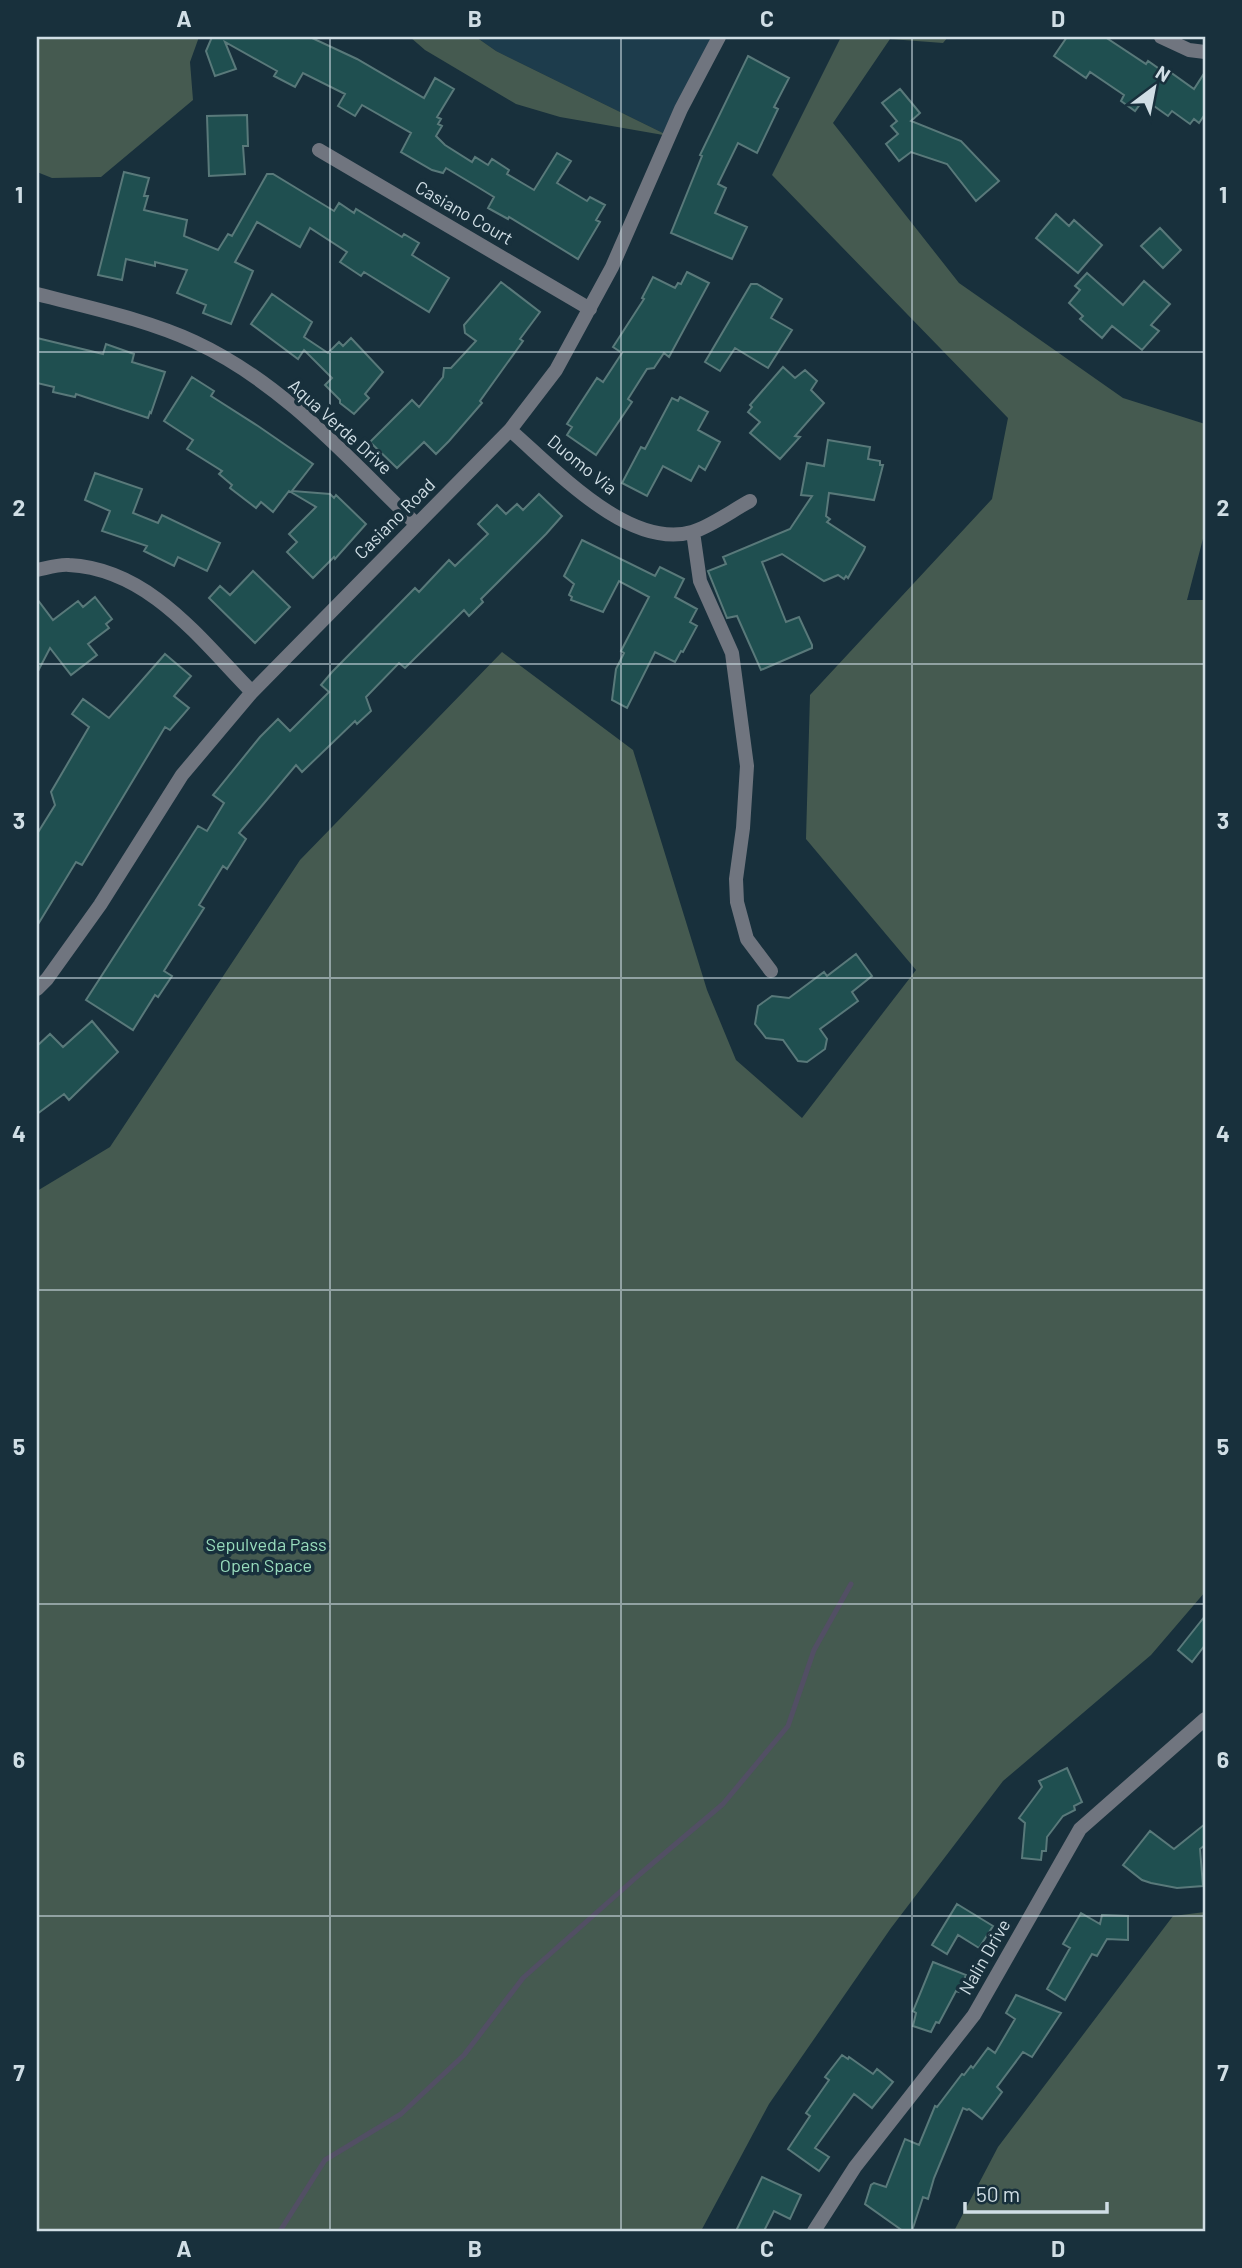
<svg xmlns="http://www.w3.org/2000/svg" width="1242" height="2268" viewBox="0 0 1242 2268" font-family="Barlow,sans-serif">
<style>
.built{fill:#1d3c4c}
.green{fill:#455a50}
.lines{fill:none;stroke-linecap:round;stroke-linejoin:round}
.stream{stroke:#524f64;stroke-width:5}
.building{fill:#1f4f50;stroke:#59797a;stroke-width:2}
.minor{stroke:#70757f;stroke-width:14}
.grid{fill:none;stroke:#d0dee5;stroke-width:2;stroke-opacity:0.55}
.labels{text-anchor:middle;stroke-width:7;stroke-linejoin:round;paint-order:stroke}
.street-label{font-size:18px;fill:#d0dee5;stroke:#18303c}
.park-label{font-size:18px;fill:#98dcbd;stroke:#18303c}
.neatline{fill:none;stroke:#d0dee5;stroke-width:2.5}
.grid-label{font-size:23px;text-anchor:middle;font-weight:bold;fill:#d0dee5}
</style>
<rect width="100%" height="100%" fill="#18303c"/>
<!-- built -->
<path class="built" d="M476,37H719L669,136L496,51Z"/>
<!-- green -->
<path class="green" d="M37,37H199L190,62L193,100L101,177L52,178L37,172Z
M410,37H476L496,51L669,136L560,117L516,104L425,50Z
M841,37H948L943,43L890,39L833,123L959,283L1123,398L1205,424V531L1187,600H1205V1592L1151,1655L1003,1781L891,1928L769,2104L701,2231H37V1191L110,1147L300,860L502,652L633,750L707,990L736,1060L802,1118L916,970L806,839L810,695L992,499L1008,418L772,175Z
M1205,1912V2231H954L998,2147L1173,1916Z"/>
<g class="lines">
<!-- stream -->
<path class="stream" d="M280,2231L325,2160L401,2114L464,2055L523,1978L640,1874L723,1804L788,1726L814,1650L851,1584"/>
</g>
<!-- building -->
<path class="building" d="M212,37H310L357,59L424,98L435,78L454,89L437,117L441,119L438,124L442,126L436,136L445,145L472,162L475,157L488,165L492,159L509,170L507,174L534,190L557,153L571,161L557,183L587,201L590,197L605,205L596,220L600,222L578,259L509,217L508,219L488,208L494,197L476,186L446,168L443,173L432,170L401,152L411,133L362,105L355,116L338,106L345,94L303,73L295,87L274,76L277,71L225,42L236,69L215,76L206,51Z
M1067,37H1105L1146,64L1148,61L1161,70L1163,67L1194,89L1205,72V114L1199,123L1194,119L1190,124L1172,111L1168,116L1144,99L1135,111L1121,101L1124,95L1090,72L1086,78L1054,56Z
M748,56L789,78L774,107L778,109L757,153L738,143L718,184L726,188L715,213L747,227L732,259L671,233L702,156L700,155Z
M900,89L920,113L911,121L961,141L999,181L976,201L947,164L911,152L899,161L886,144L898,134L891,126L897,121L882,103Z
M247,115L248,146H243L245,174L209,176L207,116Z
M124,172L149,178L144,196H148L144,210L187,220L184,236L218,250L228,234L232,236L267,174H273L334,211L339,203L354,213L356,209L402,237L404,234L419,243L412,255L449,278L429,312L364,272L361,276L340,262L347,252L310,228L300,247L257,222L235,262L253,271L231,324L203,313L206,305L177,293L187,270L155,262V266L126,259L122,280L98,275Z
M1056,214L1069,226L1074,220L1102,245L1078,273L1036,238Z
M1160,228L1181,250L1163,268L1141,246Z
M687,272L709,283L669,357L664,353L654,368L647,369L628,399L632,402L596,455L567,435L572,427L567,424L597,378L603,382L622,353L613,347L644,299L642,298L653,277L675,288L678,283L681,284Z
M1087,273L1123,305L1144,281L1170,304L1151,325L1159,331L1142,350L1112,326L1102,338L1080,319L1083,316L1069,303L1080,290L1075,286Z
M501,282L540,312L520,339L523,341L480,401L482,403L449,441L436,454L424,442L397,468L370,442L412,400L419,407L443,377L444,368H451L476,341L465,333L464,325Z
M751,284H757L782,299L771,318L792,330L768,368L735,348L720,371L705,362Z
M272,294L312,322L304,337L328,353L339,342L343,346L351,338L383,372L365,394L369,398L354,414L340,403V400L325,385L332,378L304,350L298,359L251,324Z
M37,338L103,354L106,344L134,354L132,362L165,372L151,413L150,412L148,418L76,394L75,397L53,392L54,387L37,383Z
M783,367L795,378L805,370L817,381L811,390L824,403L795,436L800,437L780,459L750,433L760,422L748,412L752,407L750,405Z
M192,377L214,391L211,396L258,426L313,464L292,491L330,494L334,498L336,495L366,524L335,559L334,557L313,578L287,552L297,542L289,534L316,507L289,491L273,512L261,502L256,508L230,488L232,485L219,474L222,471L187,449L193,440L164,421Z
M680,397L708,412L698,430L720,442L705,470L699,466L691,481L663,466L647,496L622,483L641,447L645,449L672,398L678,401Z
M828,440L870,447L868,459L880,461V465H883L874,500L829,493L826,516L830,519L827,522L865,547L864,550L848,578L846,576L844,579L838,575L824,581L782,554L762,562L786,622L799,617L812,645V648L761,670L737,616L727,618L708,571L726,564L723,557L790,529L812,496L801,495L807,463L824,466Z
M95,473L142,489L133,513L158,523L162,515L220,543L207,571L178,557L174,566L144,551L147,546L102,531L110,511L85,500Z
M539,494L562,516L546,534L481,599L483,602L469,616L464,610L405,668L399,663L366,697L371,711L357,724L355,721L302,772L296,765L239,833L246,839L227,869L223,866L199,905L204,908L164,971L172,976L158,997L155,995L133,1030L86,1000L198,826L207,831L224,803L213,795L260,737L278,719L290,731L329,692L321,685L332,672L415,588L419,592L449,560L455,566L488,534L478,524L497,505L506,514L517,504L523,510Z
M582,540L655,576L660,567L684,579L675,597L697,609L690,622L697,626L683,652L681,651L675,662L655,652L627,708L612,700L616,669L624,653L621,651L649,597L619,581L603,612L571,600L572,597L569,595L574,584L564,576Z
M253,571L290,607L255,643L209,598L220,586L230,595Z
M95,597L112,619L106,624L109,628L88,644L97,655L71,675L50,648L37,673V599L53,620L78,601L83,607Z
M165,654L191,676L174,696L189,708L170,730L165,727L82,865L76,862L37,926V834L55,805L51,792L89,727L72,714L83,699L109,718Z
M856,954L872,976L852,992L858,1001L820,1029L827,1039L825,1049L807,1062L798,1061L783,1040L766,1038L755,1024L758,1006L772,996L789,998L824,972L827,976Z
M92,1021L118,1052L69,1100L64,1094L37,1114V1046L50,1034L63,1047Z
M1205,1616V1645L1192,1662L1178,1650Z
M1067,1768L1082,1802L1074,1806L1075,1810L1063,1816L1047,1837L1046,1851H1042L1041,1860L1022,1858L1025,1823L1019,1818L1042,1787L1039,1781Z
M1205,1824V1845L1200,1849L1203,1886L1177,1888L1151,1883L1142,1880L1123,1865L1150,1831L1174,1849Z
M957,1904L993,1926L979,1948L958,1935L947,1954L932,1945Z
M1081,1913L1100,1924L1102,1915L1128,1916V1940L1107,1939L1097,1956L1092,1954L1065,2000L1047,1989L1070,1948L1063,1944Z
M933,1962L966,1975L959,1992L956,1991L939,2023L936,2022L931,2032L913,2026L916,2013L913,2011Z
M1016,1995L1061,2013L1032,2057L1023,2052L997,2087L1002,2092L982,2119L969,2109L967,2110L963,2108L934,2178L928,2199L923,2197L912,2231H903L865,2204L871,2185L874,2183L886,2187L905,2139L919,2145L935,2106L937,2107L962,2074L964,2075L971,2066L973,2068L988,2048L995,2053L1015,2019L1006,2013Z
M842,2055L848,2059L849,2057L873,2074L877,2069L893,2082L872,2108L854,2094L815,2148L829,2157L819,2171L788,2149L810,2116L806,2113L829,2080L825,2077Z
M762,2177L801,2195L790,2219L774,2211L764,2231H736Z"/>
<g class="lines">
<!-- minor -->
<path class="minor" d="M1161,37L1189,50L1205,52
M319,150L590,309
M37,294C90,308 145,319 195,342C283,383 348,458 416,524
M510,430C554,468 628,550 692,532C710,527 733,510 750,501
M693,532L700,581L732,653L747,766L743,828L736,879L737,902L747,939L771,971
M37,570C47,568 59,564 69,565C149,569 200,639 252,692
M37,989L47,979L100,905L182,775L252,692L510,430L556,370L612,267L681,109L719,37
M814,2231L855,2167L974,2015L1080,1829L1205,1719"/>
</g>
<!-- grid -->
<path class="grid" d="M330,37V2231M621,37V2231M912,37V2231M37,352H1205M37,664H1205M37,978H1205M37,1290H1205M37,1604H1205M37,1916H1205"/>
<g class="labels">
<!-- street labels -->
<g class="street-label">
<text transform="translate(464 213) rotate(30)" y="6">Casiano Court</text>
<text transform="translate(340 427) rotate(42)" y="6">Aqua Verde Drive</text>
<text transform="translate(582 465) rotate(39)" y="6">Duomo Via</text>
<text transform="translate(395 519) rotate(-45)" y="6">Casiano Road</text>
<text transform="translate(985 1957) rotate(-60)" y="6">Nalin Drive</text>
</g>
<!-- park labels -->
<g class="park-label">
<text x="266" y="1551">Sepulveda Pass<tspan x="266" dy="21">Open Space</tspan></text>
</g>
</g>
<!-- border -->
<rect width="1242" height="2268" fill="none" stroke="#18303c" stroke-width="77"/>
<!-- north arrow -->
<g transform="translate(1154 88) rotate(32)" stroke="#18303c" stroke-width="5" paint-order="stroke">
<path d="M0-5L12 26L0 18L-12 26Z" fill="#d0dee5"/>
<text y="-10" font-size="19" font-weight="bold" text-anchor="middle" fill="#d0dee5">N</text>
</g>
<!-- scale -->
<path d="M965 2202v10h142v-10" fill="none" stroke="#d0dee5" stroke-width="3.5"/>
<text x="976" y="2202" font-size="21" fill="#d0dee5" stroke="#18303c" stroke-width="5" paint-order="stroke">50 m</text>
<rect x="38" y="38" width="1166" height="2192" class="neatline"/>
<g class="grid-label">
<text x="184" y="27">A</text>
<text x="475" y="27">B</text>
<text x="767" y="27">C</text>
<text x="1058" y="27">D</text>
<text x="19" y="203">1</text>
<text x="1223" y="203">1</text>
<text x="19" y="516">2</text>
<text x="1223" y="516">2</text>
<text x="19" y="829">3</text>
<text x="1223" y="829">3</text>
<text x="19" y="1142">4</text>
<text x="1223" y="1142">4</text>
<text x="19" y="1455">5</text>
<text x="1223" y="1455">5</text>
<text x="19" y="1768">6</text>
<text x="1223" y="1768">6</text>
<text x="19" y="2081">7</text>
<text x="1223" y="2081">7</text>
<text x="184" y="2257">A</text>
<text x="475" y="2257">B</text>
<text x="767" y="2257">C</text>
<text x="1058" y="2257">D</text>
</g>
</svg>
